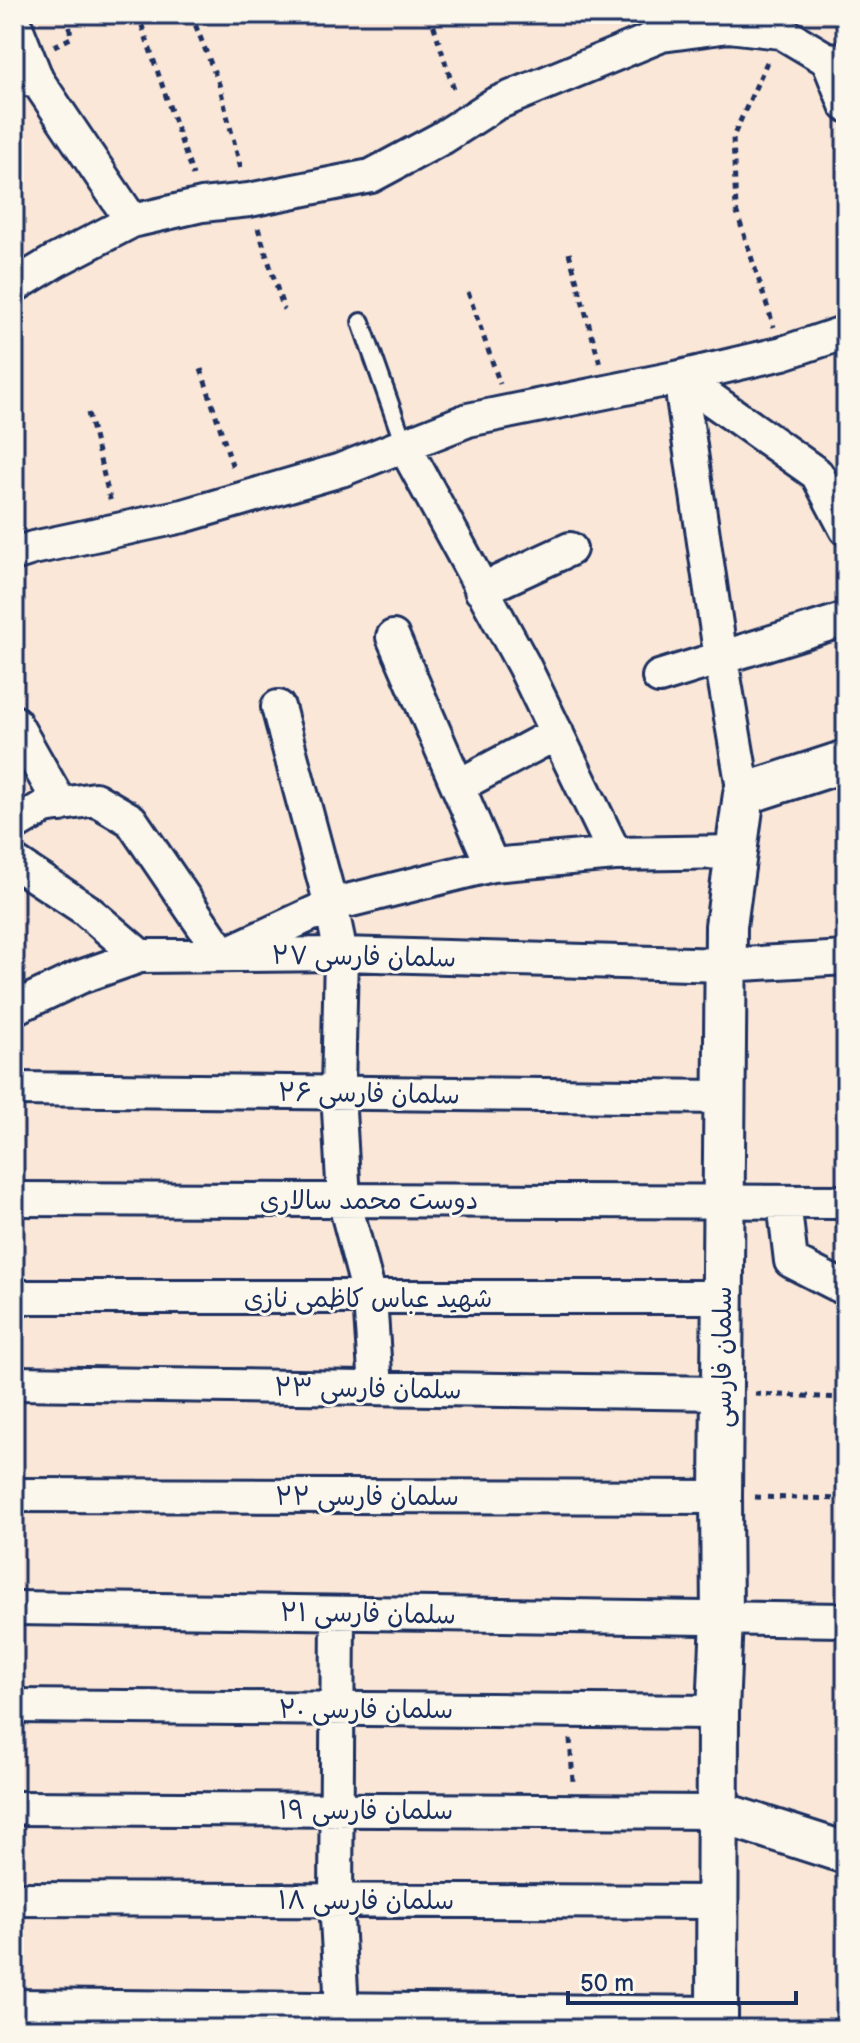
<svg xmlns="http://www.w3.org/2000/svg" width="860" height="2043" viewBox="0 0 860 2043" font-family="'Balsamiq Sans','Playpen Sans Arabic',sans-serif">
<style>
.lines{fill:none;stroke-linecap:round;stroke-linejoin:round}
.service-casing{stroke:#1b2f5e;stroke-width:22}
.minor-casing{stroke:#1b2f5e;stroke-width:38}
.tertiary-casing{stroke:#1b2f5e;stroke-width:46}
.path{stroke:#1b2f5e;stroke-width:5;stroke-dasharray:6 6;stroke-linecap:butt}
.service{stroke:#fbf7ec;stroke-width:16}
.minor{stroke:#fbf7ec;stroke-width:32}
.tertiary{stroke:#fbf7ec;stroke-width:40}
.labels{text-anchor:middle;stroke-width:6;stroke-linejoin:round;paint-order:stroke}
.street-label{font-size:26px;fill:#1b2f5e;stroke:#fbf7ec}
</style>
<rect width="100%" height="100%" fill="#fae7d8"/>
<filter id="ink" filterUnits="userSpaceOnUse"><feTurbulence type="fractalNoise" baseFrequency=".0125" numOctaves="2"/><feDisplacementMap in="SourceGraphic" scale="16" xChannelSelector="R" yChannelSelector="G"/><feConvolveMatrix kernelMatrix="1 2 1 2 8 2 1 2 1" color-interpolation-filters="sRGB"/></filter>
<g filter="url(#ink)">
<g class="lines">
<!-- service casing -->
<g class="service-casing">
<path id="service" d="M361,322L405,447"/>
</g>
<!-- minor casing -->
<g class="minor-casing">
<path id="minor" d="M14,22L37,80
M846,59L828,60L846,105
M14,78L37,80L132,221
M14,286L55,261L132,221L202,205L249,200L371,176L442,138L495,104L662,35L729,26L781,32L828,60
M680,377L721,659L744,794
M680,377L817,474L846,529
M405,447L524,666L615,854
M14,554L33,548L183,516L341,470L468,420L680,377L783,353L846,332
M481,590L570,549
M393,637L492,865
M659,677L846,619
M278,707L331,905L341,954L338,1092L344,1200L370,1298L376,1388
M14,722L61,805
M458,786L557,733
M14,825L44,807L95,799L131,820L223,955L331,905L492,865L615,854L736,852
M14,862L85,909L140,956
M14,1008L80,977L140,956L341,954L725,965L846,958
M14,1089L724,1097
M14,1199L846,1202
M784,1202L791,1261L846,1289
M14,1297H722
M14,1383L722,1393
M14,1495L721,1497
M14,1608L846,1620
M338,1613L336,1900L342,2009L347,2029
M14,1706L718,1712
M14,1808L718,1812
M14,1899L718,1902
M14,2006L717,2013"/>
</g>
<!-- tertiary casing -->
<g class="tertiary-casing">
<path id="tertiary" d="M718,1812L846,1853
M717,2029L718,1712L722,1618L721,1497L726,926L744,794L846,761"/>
</g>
<!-- path -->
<path class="path" d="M138,14L193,176
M191,14L219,84L242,173
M284,14L287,21L306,14
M430,14L455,93
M54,46L71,38L68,14
M767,62L733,137L736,210L774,327
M258,228L284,310
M569,253L600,364
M468,292L500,384
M201,369L234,471
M88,413L111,503
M755,1394L846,1398
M755,1497L846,1499
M570,1739L573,1781"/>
<!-- service -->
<use href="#service" class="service"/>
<!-- minor -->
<use href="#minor" class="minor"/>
<!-- tertiary -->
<use href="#tertiary" class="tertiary"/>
</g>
</g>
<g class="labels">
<!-- street labels -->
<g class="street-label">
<text transform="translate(364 956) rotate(1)" y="9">سلمان فارسی ۲۷</text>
<text transform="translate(369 1093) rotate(1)" y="9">سلمان فارسی ۲۶</text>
<text x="369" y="1209">دوست محمد سالاری</text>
<text x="368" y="1307">شهید عباس کاظمی نازی</text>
<text transform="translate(722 1357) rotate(-90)" y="9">سلمان فارسی</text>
<text transform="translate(368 1388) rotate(1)" y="9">سلمان فارسی ۲۳</text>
<text x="367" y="1505">سلمان فارسی ۲۲</text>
<text transform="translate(368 1613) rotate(1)" y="9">سلمان فارسی ۲۱</text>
<text x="366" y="1718">سلمان فارسی ۲۰</text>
<text x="366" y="1819">سلمان فارسی ۱۹</text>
<text x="366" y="1909">سلمان فارسی ۱۸</text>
</g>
</g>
<!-- margin -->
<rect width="860" height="2043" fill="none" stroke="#fbf7ec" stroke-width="48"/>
<rect x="24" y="24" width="812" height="1995" fill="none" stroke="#1b2f5e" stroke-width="3" filter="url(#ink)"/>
<!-- scale -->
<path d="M568 1991v12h228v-12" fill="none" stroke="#1b2f5e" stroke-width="4"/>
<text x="580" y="1991" font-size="24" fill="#1b2f5e" stroke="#fbf7ec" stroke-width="6" paint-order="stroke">50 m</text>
</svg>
